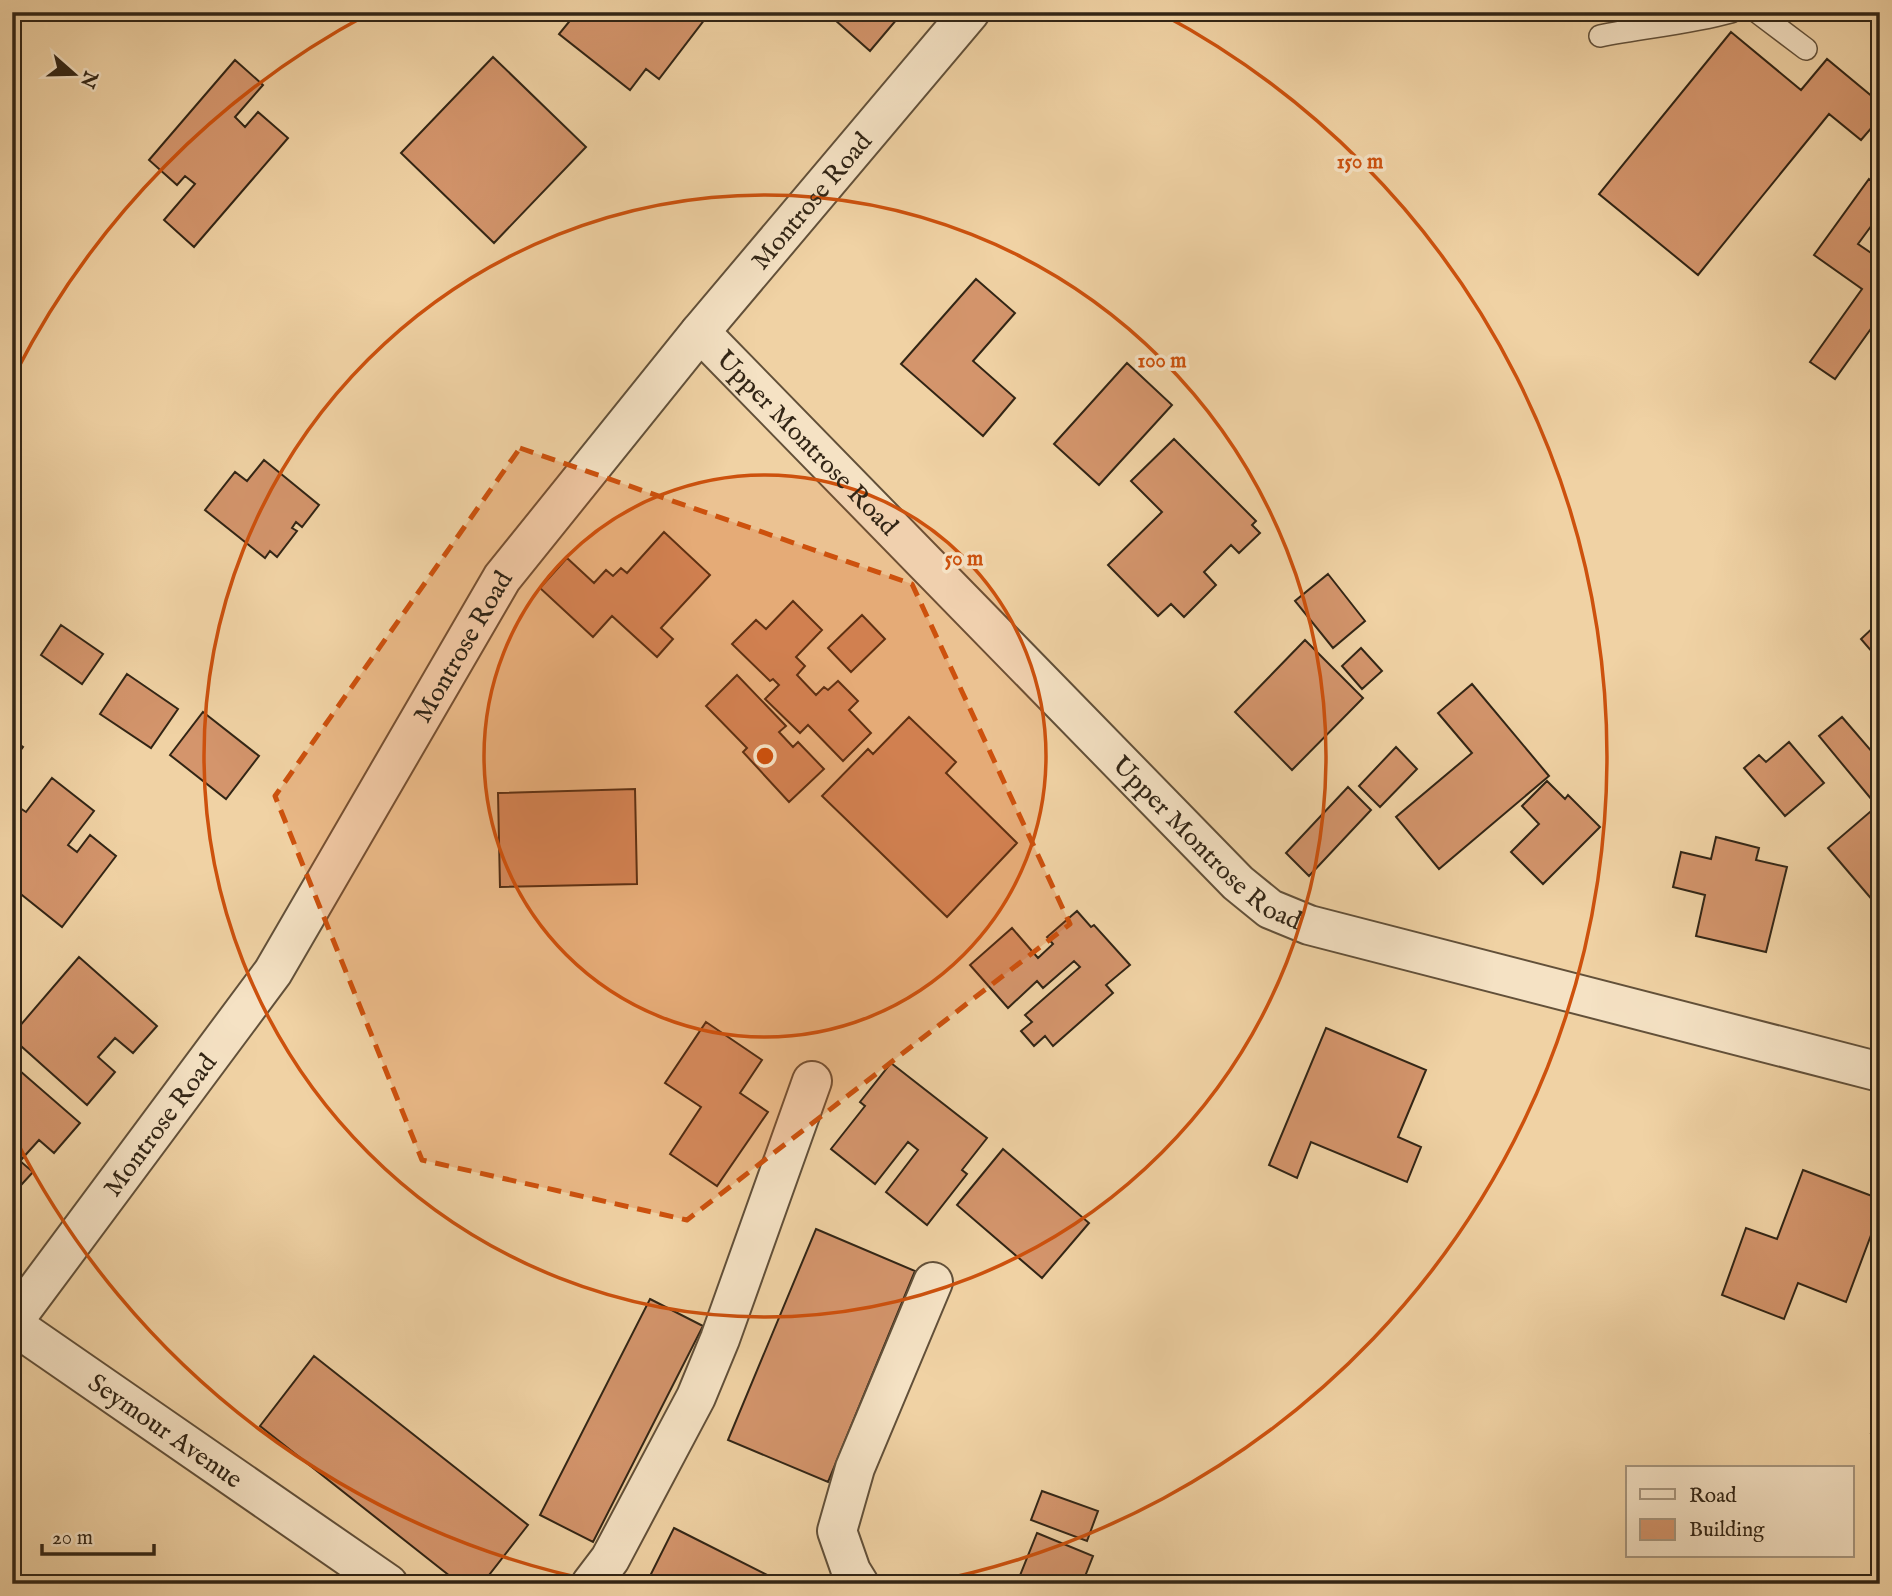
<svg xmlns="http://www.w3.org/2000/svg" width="1892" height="1596" viewBox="0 0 1892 1596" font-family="'IM FELL English',serif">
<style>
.building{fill:#d4956c;stroke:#322515;stroke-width:2}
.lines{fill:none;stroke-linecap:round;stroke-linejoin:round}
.service-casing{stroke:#625039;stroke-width:24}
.minor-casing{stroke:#625039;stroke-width:42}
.service{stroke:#f5e2c4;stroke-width:21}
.minor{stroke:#f5e2c4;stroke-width:38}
.marked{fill:#cd510d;fill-opacity:0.2;stroke:#cd510d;stroke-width:5;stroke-dasharray:14 9;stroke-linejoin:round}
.ring{fill:none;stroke:#cd510d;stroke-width:3.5}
.labels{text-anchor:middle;stroke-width:7;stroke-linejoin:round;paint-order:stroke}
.street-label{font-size:26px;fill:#322515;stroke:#f5e2c4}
.centre{fill:#cd510d;stroke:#f5e2c4;stroke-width:3.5}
.ring-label{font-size:21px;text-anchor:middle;font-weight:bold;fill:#cd510d;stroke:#f5e2c4;stroke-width:7;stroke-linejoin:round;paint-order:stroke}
</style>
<rect width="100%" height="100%" fill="#f0d2a4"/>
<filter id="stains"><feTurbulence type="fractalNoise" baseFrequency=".00286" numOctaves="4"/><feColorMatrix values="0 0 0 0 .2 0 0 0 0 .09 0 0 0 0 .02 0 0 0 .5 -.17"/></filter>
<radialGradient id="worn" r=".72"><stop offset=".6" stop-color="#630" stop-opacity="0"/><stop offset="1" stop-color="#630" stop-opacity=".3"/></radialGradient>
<!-- building -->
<path class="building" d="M577,12H705L708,15L659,79L646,69L630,90L559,34Z
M826,12H903L870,51Z
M1731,32L1801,90L1827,59L1880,103V118L1861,140L1829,114L1698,275L1599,194Z
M493,57L586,147L494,243L401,153Z
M235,60L263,85L235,117L245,127L258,112L288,138L194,247L164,220L195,184L185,176L177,185L149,160Z
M1869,179L1880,187V214L1858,244L1880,259V316L1835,379L1810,362L1862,289L1814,255Z
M976,279L1015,313L973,361L1015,398L983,436L901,364Z
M1127,363L1172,405L1099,485L1054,444Z
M1174,439L1256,521L1252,525L1260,533L1239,553L1231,545L1204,572L1216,585L1184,617L1171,604L1158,616L1108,565L1162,512L1131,481Z
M264,460L319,505L302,527L296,522L292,528L297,531L277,557L270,551L265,558L205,510L235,472L247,481Z
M664,532L710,575L661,628L673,639L657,657L612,616L593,637L540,588L567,558L594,583L606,570L613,576L621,568L627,573Z
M1328,574L1365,621L1333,648L1295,601Z
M793,601L822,630L796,657L805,666L797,675L816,695L824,687L828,690L838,681L858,701L849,710L871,733L843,761L808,725L800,733L765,699L779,685L773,679L770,681L732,644L756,620L766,629Z
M862,615L885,639L851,672L828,648Z
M1880,621V648L1873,653L1861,639Z
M61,625L103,654L82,684L41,655Z
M1305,640L1363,698L1292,770L1235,712Z
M1361,648L1382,671L1362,689L1342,666Z
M127,674L178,709L151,748L100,714Z
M737,675L786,726L779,732L793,747L798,742L824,769L789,802L743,752L747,748L706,706Z
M1472,684L1549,776L1439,869L1396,817L1472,753L1438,713Z
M203,712L259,756L226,799L170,755Z
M909,717L956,762L946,773L1017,843L947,917L822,796L868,749L873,754Z
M1842,717L1880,761V909L1828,848L1877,806L1819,736Z
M12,739L23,747L12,762Z
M1789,742L1824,783L1785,816L1744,768L1759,755L1766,762Z
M1396,747L1417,769L1380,807L1359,786Z
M52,778L94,811L68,845L77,852L90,835L116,856L62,927L12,887V818L20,808L26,812Z
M1547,781L1565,799L1568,795L1600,827L1543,884L1511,852L1539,824L1522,806Z
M1348,787L1371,810L1309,876L1286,853Z
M635,789L637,884L500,887L498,793Z
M1716,837L1759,848L1756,860L1787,867L1766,952L1696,936L1705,895L1673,887L1681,852L1711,859Z
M1077,911L1091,927L1094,925L1130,965L1106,985L1113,993L1053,1046L1045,1036L1034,1046L1021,1031L1032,1022L1025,1015L1080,967L1074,961L1043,988L1037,981L1008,1008L970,965L1012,928L1038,958L1053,944L1047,937Z
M79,957L157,1026L133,1053L115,1038L98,1057L115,1072L87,1105L12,1038V1035Z
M706,1022L762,1060L740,1093L768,1112L717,1186L670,1154L701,1107L665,1083Z
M1326,1028L1426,1070L1398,1137L1421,1147L1407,1182L1311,1142L1297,1178L1269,1165Z
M891,1063L987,1138L962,1170L967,1174L927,1225L886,1192L918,1150L908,1142L875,1184L831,1149L865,1106L860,1102Z
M12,1064L80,1123L54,1153L39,1140L20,1161L33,1172L12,1195Z
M1003,1149L1089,1223L1042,1278L957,1205Z
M1803,1170L1880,1199V1211L1846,1302L1798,1283L1784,1319L1722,1295L1746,1228L1777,1239Z
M816,1229L915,1271L828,1482L728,1440Z
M650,1299L703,1326L593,1542L540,1515Z
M314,1356L528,1525L482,1584H460L260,1426Z
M1880,1407V1436L1871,1433Z
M1042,1491L1098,1511L1087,1541L1031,1520Z
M674,1528L785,1584H646Z
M1037,1533L1093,1556L1082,1584H1033L1019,1578Z"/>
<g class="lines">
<!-- service casing -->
<g class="service-casing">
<path id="service" d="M1757,12L1806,49
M1600,36C1644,27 1688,24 1731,12"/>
</g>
<!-- minor casing -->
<g class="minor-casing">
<g id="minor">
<path id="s1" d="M700,332L1238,883L1270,909L1309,925L1880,1072"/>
<path id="s2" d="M12,1323L273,972L502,578L700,332L970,12"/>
<path id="s3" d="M12,1324L388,1584"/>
<path d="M591,1584L610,1559L696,1397L720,1339L812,1081"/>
<path d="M859,1584L851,1571L837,1531L855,1468L933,1282"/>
</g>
</g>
<!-- service -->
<use href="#service" class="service"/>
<!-- minor -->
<use href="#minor" class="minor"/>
</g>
<!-- marked area -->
<path class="marked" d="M520,448L912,584L1070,924L687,1220L422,1160L275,796Z"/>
<!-- distance rings -->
<circle cx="765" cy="756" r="281" fill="#cd510d" fill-opacity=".12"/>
<g class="ring">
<circle cx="765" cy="756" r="281"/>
<circle cx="765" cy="756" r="561"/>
<path d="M604 1583A842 842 0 0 1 15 1138M15 374A842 842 0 0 1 370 13M1160 13A842 842 0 0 1 926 1583"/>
</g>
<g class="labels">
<!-- street labels -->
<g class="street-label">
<text dy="9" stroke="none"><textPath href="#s2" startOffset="1381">Montrose Road</textPath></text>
<text dy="9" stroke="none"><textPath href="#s1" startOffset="154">Upper Montrose Road</textPath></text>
<text dy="9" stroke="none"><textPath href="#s2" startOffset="814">Montrose Road</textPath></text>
<text dy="9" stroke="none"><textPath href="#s1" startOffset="721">Upper Montrose Road</textPath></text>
<text dy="9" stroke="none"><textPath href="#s2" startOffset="247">Montrose Road</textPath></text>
<text dy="9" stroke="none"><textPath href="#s3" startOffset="187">Seymour Avenue</textPath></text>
</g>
</g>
<circle cx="765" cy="756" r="10" class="centre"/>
<g class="ring-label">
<text x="1360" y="168">150 m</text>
<text x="1162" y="367">100 m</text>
<text x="964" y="565">50 m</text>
</g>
<!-- margin -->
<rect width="1892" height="1596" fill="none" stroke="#f0d2a4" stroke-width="42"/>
<rect x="14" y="14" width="1864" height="1568" fill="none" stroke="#322515" stroke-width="3.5"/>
<rect x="21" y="21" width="1850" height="1554" fill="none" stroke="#322515" stroke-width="2"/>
<!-- legend -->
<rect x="1626" y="1466" width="228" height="91" fill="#f5e2c4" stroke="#a7967e" stroke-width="2"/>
<rect x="1640" y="1489" width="35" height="10" fill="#f5e2c4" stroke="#a7967e" stroke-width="2"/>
<text x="1689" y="1502" font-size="21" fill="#322515">Road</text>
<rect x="1640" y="1519" width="35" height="21" fill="#d4956c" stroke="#a7967e" stroke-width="2"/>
<text x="1689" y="1536" font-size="21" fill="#322515">Building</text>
<!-- north arrow -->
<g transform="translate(74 74) rotate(110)" stroke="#f5e2c4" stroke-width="5" paint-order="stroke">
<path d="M0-5L12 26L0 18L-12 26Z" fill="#322515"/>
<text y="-10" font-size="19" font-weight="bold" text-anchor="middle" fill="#322515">N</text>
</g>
<!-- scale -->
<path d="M42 1544v10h112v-10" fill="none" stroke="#322515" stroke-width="3.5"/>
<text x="52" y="1544" font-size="21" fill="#322515" stroke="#f5e2c4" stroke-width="5" paint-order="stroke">20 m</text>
<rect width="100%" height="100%" filter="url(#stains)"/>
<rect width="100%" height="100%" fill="url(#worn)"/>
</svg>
